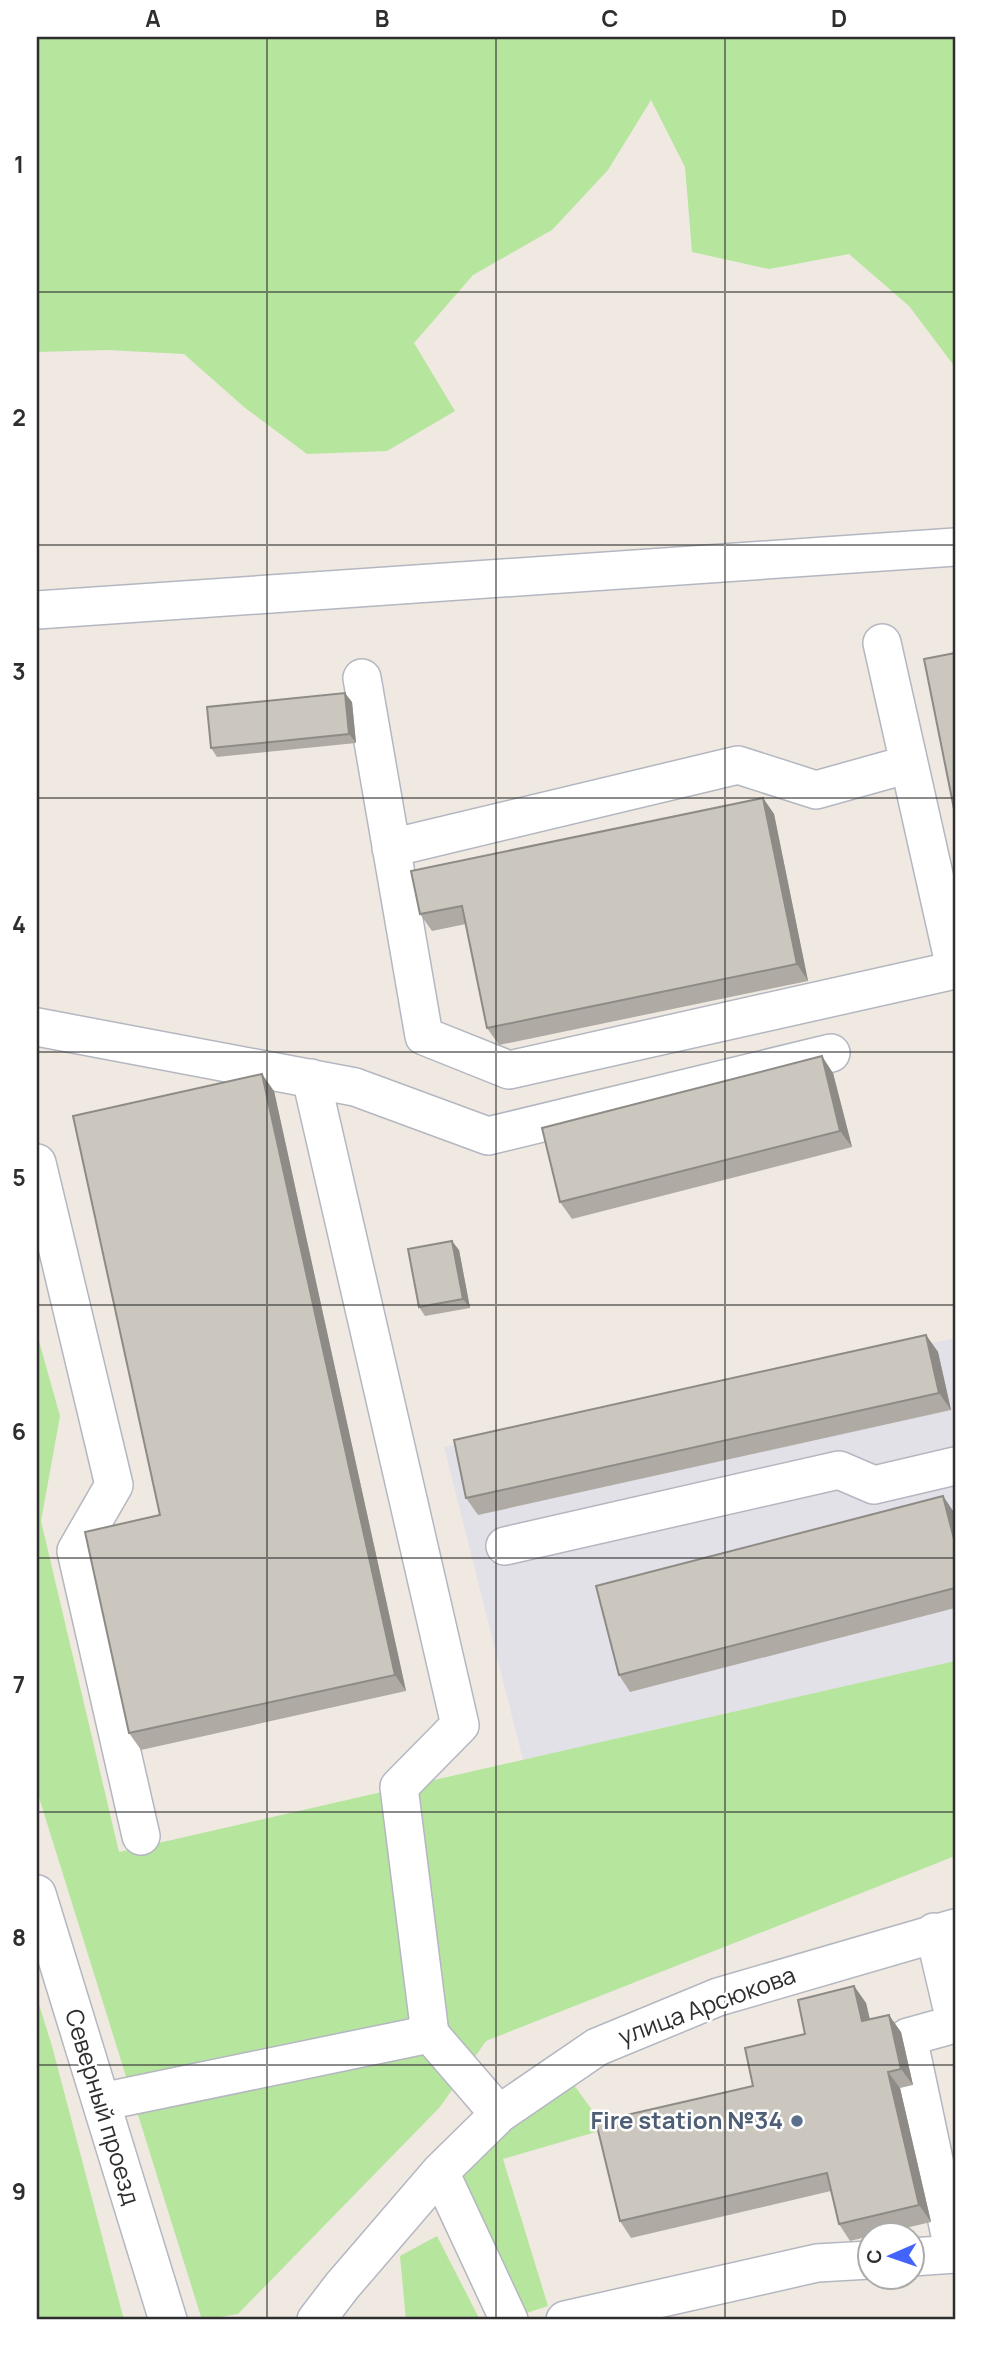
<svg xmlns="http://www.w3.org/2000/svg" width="992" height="2357" viewBox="0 0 992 2357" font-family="Manrope,sans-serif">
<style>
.industrial{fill:#e3e1e8}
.green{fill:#b6e59e}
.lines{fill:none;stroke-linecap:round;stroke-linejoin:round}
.minor-casing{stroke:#b4b7c1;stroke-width:40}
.minor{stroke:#fff;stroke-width:37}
.wall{fill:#afaba4}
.shaded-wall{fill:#8e8b86}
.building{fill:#cbc7bf;stroke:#8e8b86;stroke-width:2}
.grid{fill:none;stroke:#2e2e2e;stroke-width:2;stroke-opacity:0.55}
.service-dot{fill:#5c6f8a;stroke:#fff;stroke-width:2.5}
.labels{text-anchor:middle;stroke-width:5;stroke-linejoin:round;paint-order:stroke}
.street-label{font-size:24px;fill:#2e2e2e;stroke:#fff}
.service-label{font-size:24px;font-weight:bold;fill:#4e5e75;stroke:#fff;text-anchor:end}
.neatline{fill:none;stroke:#2e2e2e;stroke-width:2.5}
.grid-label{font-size:23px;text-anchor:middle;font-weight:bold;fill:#2e2e2e}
</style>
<rect width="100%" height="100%" fill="#efe9e1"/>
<!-- industrial -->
<path class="industrial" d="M955,1338V1661L523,1760L444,1447Z"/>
<!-- green -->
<path class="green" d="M37,37H955V367L909,306L849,254L769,269L692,252L685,167L651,100L608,170L552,230L473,275L414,343L455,411L387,451L307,454L244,407L184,354L107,350L37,352Z
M37,1334L60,1416L41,1521L119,1852L955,1661V1856L486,2041L440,2107L238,2314L202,2320L37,1791Z
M37,1998L52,2046L124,2320H37Z
M571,2081L606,2129L503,2159L548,2306L517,2316L456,2175L498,2131Z
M437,2236L480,2320H406L400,2256Z"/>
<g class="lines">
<!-- minor casing -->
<g class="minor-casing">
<path id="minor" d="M37,610L955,547
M882,643L955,968
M362,678L424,1036L509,1070L955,970
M391,848L738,765L816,790L909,764
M37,1027L355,1087L488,1136L831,1053
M37,1163L114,1485L76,1551L141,1836
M505,1546L839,1470L874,1485L955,1466
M37,1894L168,2320
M934,1932L955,2021
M430,2034L499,2114
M101,2102L430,2034L399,1787L460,1725L311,1078
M440,2172L509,2320
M954,2254L908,2037L955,2024
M912,2257L955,2254
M316,2320L342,2286L440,2172L499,2114L597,2047L718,1997L955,1928
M565,2320L817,2263L870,2260"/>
</g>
<!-- minor -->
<use href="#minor" class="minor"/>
</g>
<!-- wall -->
<path class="wall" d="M352,702L356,743L217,757L211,748Z
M763,798L774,814L808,981L499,1045L487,1028L466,924L432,931L420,914Z
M833,1073L852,1147L572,1219L560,1202Z
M274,1091L406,1691L141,1750L129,1733L160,1515Z
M459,1250L470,1308L425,1316L419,1307Z
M926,1335L938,1352L951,1410L478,1515L466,1498Z
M943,1496L955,1514V1608L630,1692L619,1675Z
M854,1986L866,2003L870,2019L901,2032L913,2085L900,2088L931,2222L876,2235H870V2236L850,2241L839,2224L831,2191L631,2238L620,2221L753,2086Z"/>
<!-- shaded-wall -->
<path class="shaded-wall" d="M345,693L352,702L356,743L349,734Z
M763,798L774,814L808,981L797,964Z
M822,1056L833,1073L852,1147L840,1131Z
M262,1074L274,1091L406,1691L395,1675Z
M452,1241L459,1250L470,1308L463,1299Z
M926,1335L938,1352L951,1410L939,1393Z
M943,1496L955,1514V1543Z
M854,1986L866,2003L874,2038L862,2021Z
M889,2015L901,2032L913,2085L901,2069Z
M888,2072L900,2088L931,2222L919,2205Z"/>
<!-- building -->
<path class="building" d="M955,653V814L924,659Z
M345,693L349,734L211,748L207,707Z
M763,798L797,964L487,1028L462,906L420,914L411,871Z
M822,1056L840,1131L560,1202L542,1128Z
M262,1074L395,1675L129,1733L85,1532L160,1515L73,1116Z
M452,1241L463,1299L419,1307L408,1249Z
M926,1335L939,1393L466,1498L454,1440Z
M943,1496L955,1543V1588L619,1675L596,1586Z
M854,1986L862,2021L889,2015L901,2069L888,2072L919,2205L839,2224L827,2173L620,2221L596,2122L753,2086L745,2048L805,2034L798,2000Z"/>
<!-- grid -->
<path class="grid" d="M267,37V2320M496,37V2320M725,37V2320M37,292H955M37,545H955M37,798H955M37,1052H955M37,1305H955M37,1558H955M37,1812H955M37,2065H955"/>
<!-- markers -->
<circle class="service-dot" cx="797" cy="2121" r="7"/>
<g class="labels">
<!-- street labels -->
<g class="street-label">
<text transform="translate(707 2006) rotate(-20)" y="8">улица Арсюкова</text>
<text transform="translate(102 2107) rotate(73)" y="8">Северный проезд</text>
</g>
<!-- service labels -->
<g class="service-label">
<text x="783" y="2129">Fire station №34</text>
</g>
</g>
<!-- border -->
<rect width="992" height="2357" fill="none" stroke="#ffffff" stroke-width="77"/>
<!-- north arrow -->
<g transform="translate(891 2256) rotate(268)"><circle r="33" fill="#ffffff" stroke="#ababab" stroke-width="2"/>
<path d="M0-5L12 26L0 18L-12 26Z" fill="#4264fb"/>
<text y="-10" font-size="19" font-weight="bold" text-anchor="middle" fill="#2e2e2e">С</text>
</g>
<rect x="38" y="38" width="916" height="2280" class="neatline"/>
<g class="grid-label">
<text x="153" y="27">A</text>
<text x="382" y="27">B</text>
<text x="610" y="27">C</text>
<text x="839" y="27">D</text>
<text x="19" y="173">1</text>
<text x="19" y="426">2</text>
<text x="19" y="680">3</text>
<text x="19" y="933">4</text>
<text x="19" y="1186">5</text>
<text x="19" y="1440">6</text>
<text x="19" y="1693">7</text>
<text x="19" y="1946">8</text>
<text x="19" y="2200">9</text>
</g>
</svg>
